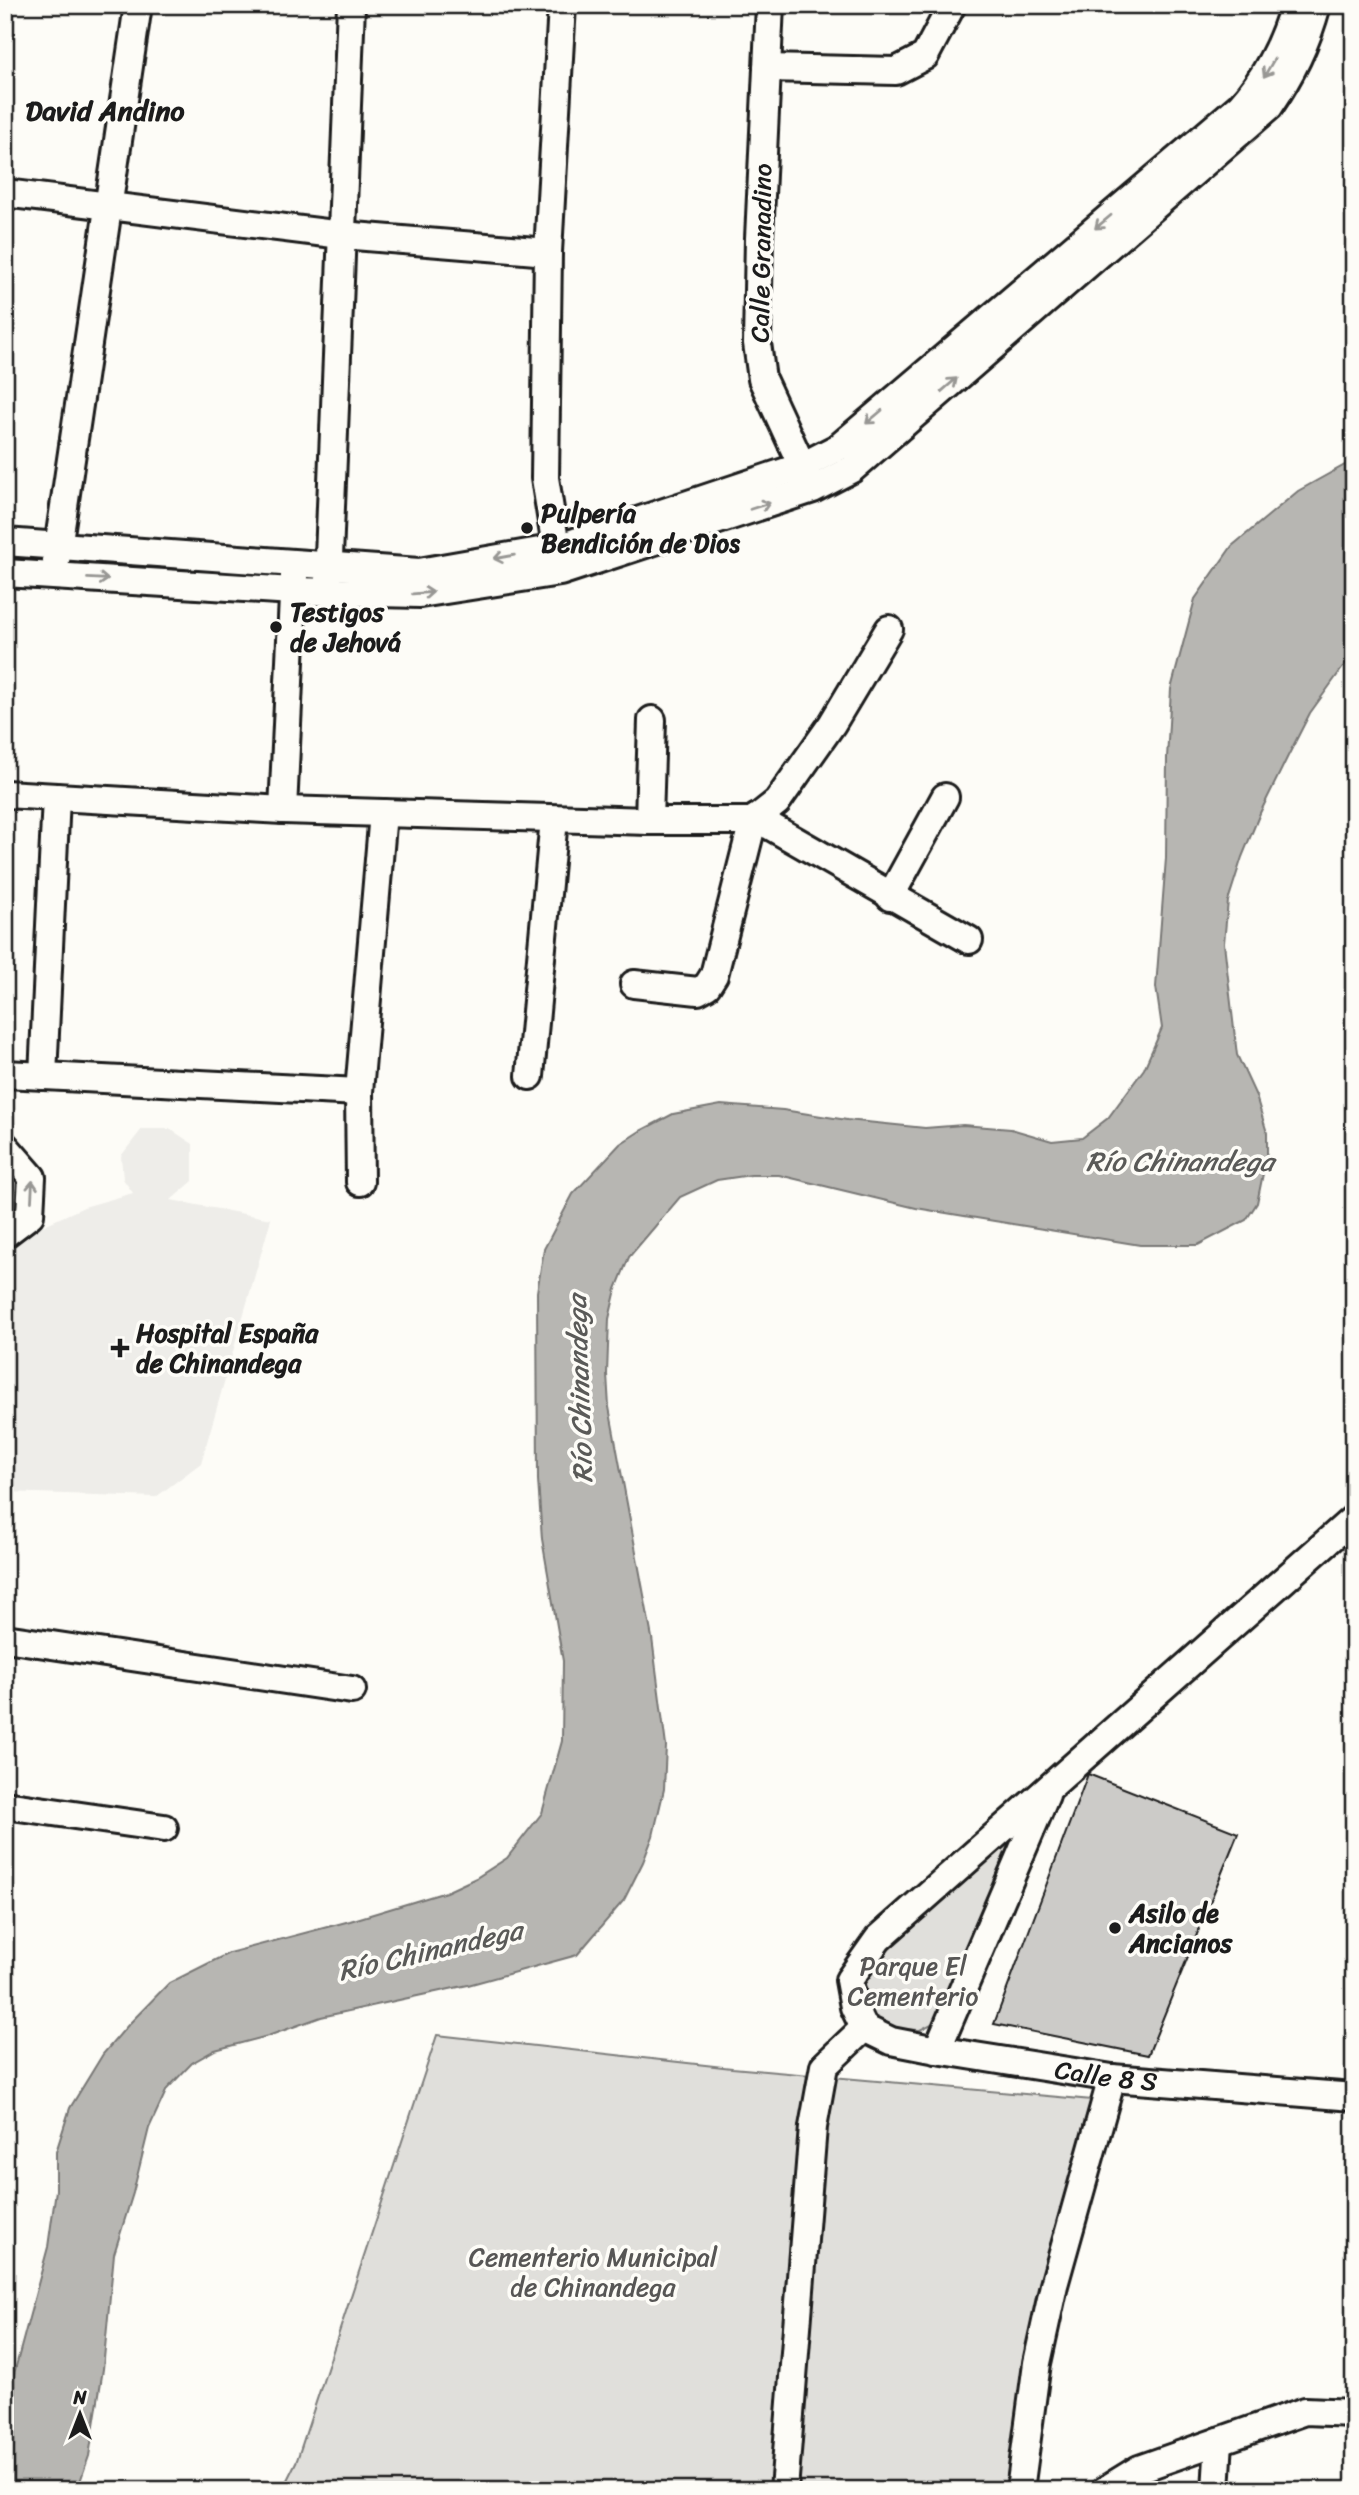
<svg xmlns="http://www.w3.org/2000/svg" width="1359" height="2495" viewBox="0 0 1359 2495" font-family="Sriracha,sans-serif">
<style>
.built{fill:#eeede9}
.green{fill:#e0dfdb;stroke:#7e7e7c;stroke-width:2}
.water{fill:#b7b6b2;stroke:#797876;stroke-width:2}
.building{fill:#cccbc8;stroke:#1c1c1c;stroke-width:2}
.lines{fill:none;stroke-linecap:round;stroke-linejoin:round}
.minor-casing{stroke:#1c1c1c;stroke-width:32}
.minor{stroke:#fdfcf7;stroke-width:26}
.oneway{stroke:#989794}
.poi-dot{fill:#1c1c1c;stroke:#fdfcf7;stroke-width:2.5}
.labels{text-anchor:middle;stroke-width:7;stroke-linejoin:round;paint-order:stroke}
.street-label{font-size:26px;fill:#1c1c1c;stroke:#fdfcf7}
.poi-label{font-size:26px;font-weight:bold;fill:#1c1c1c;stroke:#fdfcf7;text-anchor:start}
.park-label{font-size:26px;fill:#575655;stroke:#fdfcf7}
.neighbourhood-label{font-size:28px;font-weight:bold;fill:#1c1c1c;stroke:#fdfcf7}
.water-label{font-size:28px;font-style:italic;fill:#5a5a58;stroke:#fdfcf7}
</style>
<rect width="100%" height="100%" fill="#fdfcf7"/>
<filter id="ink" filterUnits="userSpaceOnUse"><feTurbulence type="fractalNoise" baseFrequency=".0143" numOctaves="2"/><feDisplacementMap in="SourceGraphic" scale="14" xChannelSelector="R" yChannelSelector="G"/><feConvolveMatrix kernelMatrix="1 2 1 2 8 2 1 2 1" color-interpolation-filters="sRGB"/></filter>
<g filter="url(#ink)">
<!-- built -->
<path class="built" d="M142,1129H170L193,1144V1181L171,1200L271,1219L201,1463L156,1497L5,1492V1221L27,1233L84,1207L133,1193L123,1179L121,1156Z"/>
<!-- green -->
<path class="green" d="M1021,1832L951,2014L920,2030L898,2029L873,2018L865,2002L861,1981L872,1958L1006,1835Z
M437,2035L732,2068L1103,2101L1017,2490H282L297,2460Z"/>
<!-- water -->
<path class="water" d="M1354,460V652L1310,713L1288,756L1260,813L1242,857L1228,901L1224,943L1237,1055L1256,1096L1267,1133V1154L1257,1203L1246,1220L1198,1245H1140L916,1208L779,1175H751L717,1180L680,1197L629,1257L616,1289L609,1319L607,1374L609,1407L652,1638L666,1746L664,1789L653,1836L643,1862L624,1900L577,1955L468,1985L321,2017L268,2036L215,2050L192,2063L167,2089L149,2128L133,2193L114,2254L103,2369L89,2456L77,2490H5V2399L11,2385L48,2247L56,2190V2152L70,2108L103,2054L129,2024L169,1983L229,1953L350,1921L446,1892L476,1878L507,1858L542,1813L562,1741L563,1661L542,1539L538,1480L537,1292L544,1249L573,1194L620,1144L640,1131L673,1114L721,1105L783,1110L847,1120L925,1128L963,1125L1011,1129L1052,1141L1082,1138L1108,1118L1144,1069L1162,1028L1156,987L1166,858L1167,758L1171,689L1195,599L1232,546L1298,491Z"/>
<!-- building -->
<path class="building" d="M1088,1774L1238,1833L1148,2055L994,2024Z"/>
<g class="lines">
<!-- minor casing -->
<g class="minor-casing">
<g id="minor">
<path d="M770,5L759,238L757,343L762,379L809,481"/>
<path d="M767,68L896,71L925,56L952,5"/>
<path d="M5,193L342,235L548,252"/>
<path d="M5,542L419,572L557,548L802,466L839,447L1240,106C1267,76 1283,44 1294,5"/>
<path d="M56,561L138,5"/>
<path d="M559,566L545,478L548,252L562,5"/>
<path d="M5,573L293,591L420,594L560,572L813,489L852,469L1269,107C1292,73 1306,45 1317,5"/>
<path d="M328,582L351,5"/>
<path d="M5,794L283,810L649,821H753L777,802L832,724L889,629"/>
<path d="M283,810L294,576"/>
<path d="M756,818L969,940"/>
<path d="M649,821L652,720"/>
<path d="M890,897L945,797"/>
<path d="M634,984L698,991L707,986L714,975L753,821"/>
<path d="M5,1074L359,1092"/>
<path d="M43,1076L56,797"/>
<path d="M530,1076L554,819"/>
<path d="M5,1146L32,1177L30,1215L5,1234"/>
<path d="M360,1182L359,1092L383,813"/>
<path d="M5,1638L352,1690"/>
<path d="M5,1805L164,1828"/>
<path d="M864,2028L854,2007L849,1980L878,1939L1354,1518"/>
<path id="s1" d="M864,2028L891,2041L937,2050L1112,2078L1354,2097"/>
<path d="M937,2050L1046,1795"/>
<path d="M784,2490L813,2127L824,2066L864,2028"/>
<path d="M1020,2490L1037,2363L1054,2285L1112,2078"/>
<path d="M1105,2490L1139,2469L1305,2411L1354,2413"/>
<path d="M1216,2490L1219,2441"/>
</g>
</g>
<!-- minor -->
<use href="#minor" class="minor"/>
</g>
<!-- one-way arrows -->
<defs><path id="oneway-shaft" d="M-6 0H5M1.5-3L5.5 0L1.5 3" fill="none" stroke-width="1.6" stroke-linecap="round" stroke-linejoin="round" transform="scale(1.75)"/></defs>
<g class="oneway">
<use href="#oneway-shaft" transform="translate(1269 68) rotate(120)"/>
<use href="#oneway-shaft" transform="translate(1103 222) rotate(140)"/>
<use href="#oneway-shaft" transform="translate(949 385) rotate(-41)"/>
<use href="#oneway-shaft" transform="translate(874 417) rotate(140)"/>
<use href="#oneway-shaft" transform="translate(760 506) rotate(-18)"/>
<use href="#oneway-shaft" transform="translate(504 557) rotate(170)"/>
<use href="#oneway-shaft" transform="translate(98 579) rotate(3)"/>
<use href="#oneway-shaft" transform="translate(423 593) rotate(-5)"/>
<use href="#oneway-shaft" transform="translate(32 1191) rotate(-87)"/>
</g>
</g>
<!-- markers -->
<g class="poi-dot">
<circle cx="527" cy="528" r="7"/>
<circle cx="276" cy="627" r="7"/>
<path d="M116.5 1337.5h7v7h7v7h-7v7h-7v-7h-7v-7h7z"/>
<circle cx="1115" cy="1928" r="7"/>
</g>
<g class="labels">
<!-- street labels -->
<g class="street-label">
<text transform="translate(761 253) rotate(-89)" y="9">Calle Granadino</text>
<text dy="9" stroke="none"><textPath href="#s1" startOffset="248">Calle 8 S</textPath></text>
</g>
<!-- poi labels -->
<g class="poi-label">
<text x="541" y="522">Pulpería<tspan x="541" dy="30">Bendición de Dios</tspan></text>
<text x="290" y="621">Testigos<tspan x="290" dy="30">de Jehová</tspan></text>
<text x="136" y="1342">Hospital España<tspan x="136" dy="30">de Chinandega</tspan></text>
<text x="1129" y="1922">Asilo de<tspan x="1129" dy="30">Ancianos</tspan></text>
</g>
<!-- park labels -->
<g class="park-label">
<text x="913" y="1975">Parque El<tspan x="913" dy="30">Cementerio</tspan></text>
<text x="593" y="2266">Cementerio Municipal<tspan x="593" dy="30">de Chinandega</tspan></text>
</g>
<!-- neighbourhood labels -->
<g class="neighbourhood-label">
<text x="105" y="120">David Andino</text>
</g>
<!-- water labels -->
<g class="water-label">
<text x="1180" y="1171">Río Chinandega</text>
<text transform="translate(579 1389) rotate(-92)" y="10">Río Chinandega</text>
<text transform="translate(430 1950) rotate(-13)" y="10">Río Chinandega</text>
</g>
</g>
<!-- margin -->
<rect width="1359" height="2495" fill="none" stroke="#fdfcf7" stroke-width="28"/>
<rect x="14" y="14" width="1331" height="2467" fill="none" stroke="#1c1c1c" stroke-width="2.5" filter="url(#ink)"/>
<!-- north arrow -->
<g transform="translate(80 2414)" stroke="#fdfcf7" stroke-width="5" paint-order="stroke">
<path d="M0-5L12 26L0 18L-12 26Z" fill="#1c1c1c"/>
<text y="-10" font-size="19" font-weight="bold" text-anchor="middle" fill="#1c1c1c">N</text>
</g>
</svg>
